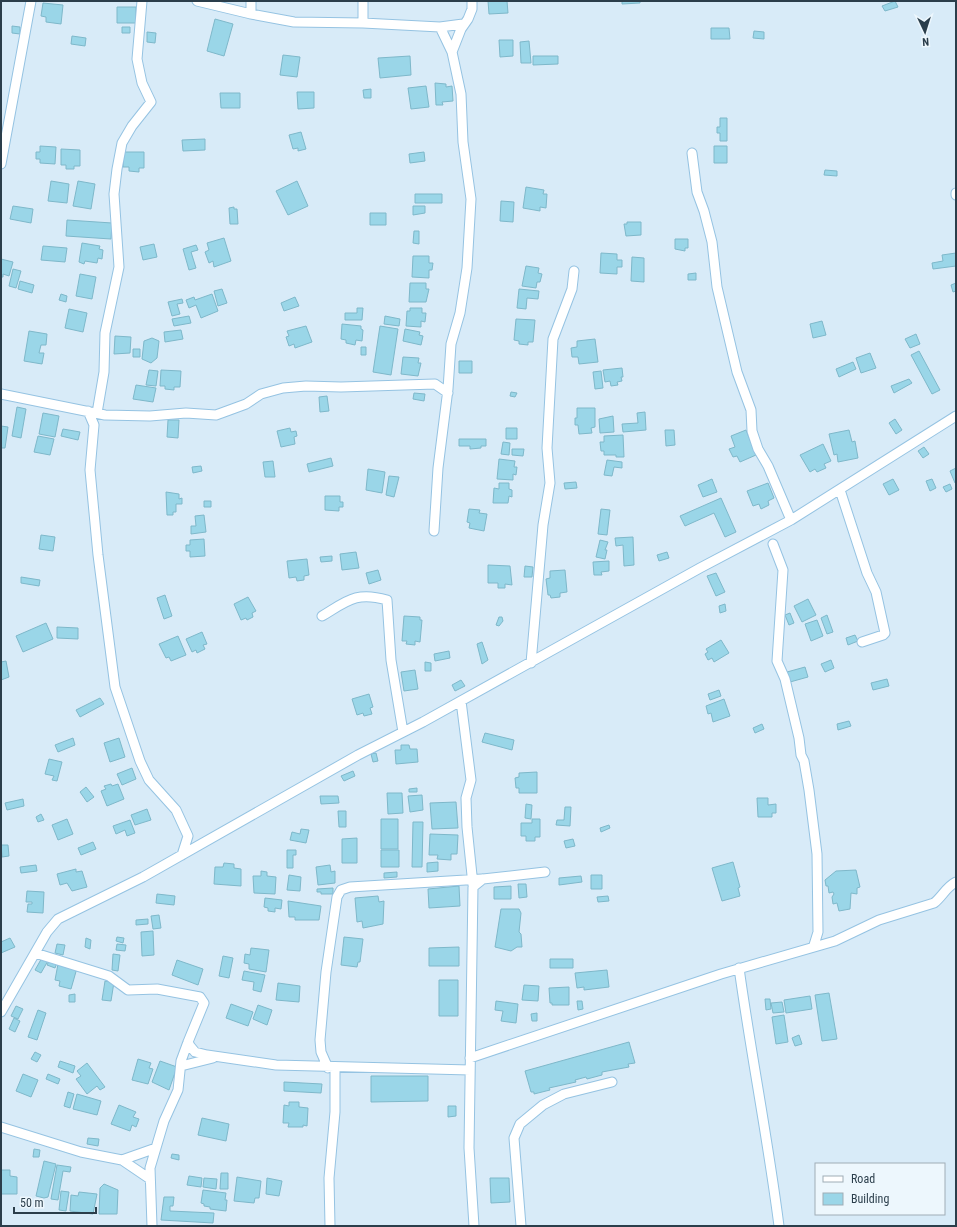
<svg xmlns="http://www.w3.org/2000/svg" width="957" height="1227" viewBox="0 0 957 1227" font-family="'Roboto Condensed',sans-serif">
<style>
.building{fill:#9ad6e8;stroke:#7eb8ca}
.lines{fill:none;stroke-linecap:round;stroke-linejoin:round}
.minor-casing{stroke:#95c3e2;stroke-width:11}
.minor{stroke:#fff;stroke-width:9}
</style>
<rect width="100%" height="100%" fill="#d8ebf8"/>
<!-- building -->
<path class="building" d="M488,1H507L508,13L489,14Z
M622,1H640V3L622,4Z
M895,1L898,7L885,11L882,6Z
M43,3L63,5L61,24L46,22V17L41,16Z
M117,7H136V23H117Z
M215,19L233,24L224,56L207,51Z
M12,26L20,27V34L12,33Z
M122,27H130V33H122Z
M711,28H729L730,39H711Z
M754,31L764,32V39L753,38Z
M147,32L156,33L155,43L147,42Z
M72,36L86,38L85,46L71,44Z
M499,40H513V56L500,57Z
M529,41L531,63H521L520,42Z
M283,55L300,57L297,77L280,75Z
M410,56L411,75L380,78L378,58Z
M533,56H558V64L533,65Z
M435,83L446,84V87L452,86L453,101L442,102L443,105H436Z
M426,86L429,107L411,109L408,88Z
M371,89V98H364L363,90Z
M297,92H314V108L298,109Z
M220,93H240V108H221Z
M720,118H727V141H720V133H717V127H720Z
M301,132L306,149L298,151V148L293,149L289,135Z
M205,139V150L183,151L182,140Z
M40,146L56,147L55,164L40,163V159H36V152H40Z
M714,146H727V163H714Z
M61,149L80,150V166H74V169H66V165H61Z
M124,152H144V168H139V172L129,171V167H123Z
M424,152L425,161L410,163L409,154Z
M825,170L837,171V176L824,175Z
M51,181L69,184L67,203L48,201Z
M78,181L95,184L91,209L73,206Z
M297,181L308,206L288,215L276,191Z
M526,187L544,190L543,194H547L546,208L540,207V211L523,208Z
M415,194H442V203H415Z
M501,201L514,202L513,222L500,221Z
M13,206L33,209L31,223L10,219Z
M413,206H425V213L413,215Z
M234,207V209H237L238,224H230L229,208Z
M370,213H386V225H370Z
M67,220L112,223L111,239L66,236Z
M627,222H641V235L626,236L624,224H627Z
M414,231H419V244L413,243Z
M224,238L231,261L214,267L213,261L209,263L205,252L209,250L207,243Z
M675,239H688V248H685V251L675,249Z
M82,243L100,246L99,249L103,250L102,259L98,258L97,263L85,261L84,264L79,262Z
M154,244L157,257L143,260L140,247Z
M196,245L198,250L191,252L196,268L189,270L183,249Z
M43,246L67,248L65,262L41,260Z
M601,253L617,254V260H622V267H617V274L600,273Z
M956,253V266L933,269L932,263L943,261L942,255Z
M413,256H429V263H433L432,270H429V278L412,277Z
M632,257L644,258V282L631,281Z
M1,259L13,262L9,276L3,274V277H1Z
M526,266L539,268L538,273L542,274L540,282H537L536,288L522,286Z
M13,269L21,271L16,288L9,286Z
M696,273V280H688V274Z
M80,274L96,277L92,299L76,296Z
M20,281L34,285L32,293L18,289Z
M410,283H426V289H429L426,302H409Z
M956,283V291L953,292L951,285Z
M222,289L227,303L218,306L214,291Z
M519,289L539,291L538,299L527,298L526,309L517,308Z
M61,294L67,296L66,302L59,300Z
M212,294L218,311L201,318L196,305L189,308L186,300L194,297L195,300Z
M295,297L299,306L284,311L281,303Z
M182,299L183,303L177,304L180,314L172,316L168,302Z
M357,308H363L362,320H345V313H357Z
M410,308H422V313H426L425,322L421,321V327L406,326L407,311H410Z
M69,309L87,313L83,332L65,328Z
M189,316L191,323L174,326L172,319Z
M385,316L400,319L399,326L384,324Z
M516,319L535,320L533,342H528V345L519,344V341L514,340Z
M822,321L826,335L813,338L810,324Z
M342,324L361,326V329L363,330L362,341L356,340L355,345L346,343V340L341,339Z
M306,326L312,342L295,348L294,344L289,346L286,337L289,336L287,331Z
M380,326L398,329L391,375L373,372Z
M405,329L420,332L419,335L423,336L421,345L403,341Z
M181,330L183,339L165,342L164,332Z
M29,331L47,334L46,345H41L39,353H44L42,364L24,361Z
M916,334L920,344L910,348L905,339Z
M115,336L131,337L130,353L114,354Z
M152,338L159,341L157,358L151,363L142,359L144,341Z
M595,339L598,362L579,364L578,357H572L571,348L577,347V341Z
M361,347H366V355H361Z
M133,349H140V357H133Z
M919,351L940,390L932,394L911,355Z
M870,353L876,368L861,373L856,358Z
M403,357L419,358L418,363H421L418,376L401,374Z
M459,361H472V373H459Z
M853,362L856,369L839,377L836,369Z
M622,368L623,377H621L622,381L617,382L618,385L611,386L610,381L605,382L603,370Z
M149,370L158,371L156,386L146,385Z
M161,370L181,371L180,387H174V390L165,389V386H160Z
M601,371L603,388L595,389L593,372Z
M909,379L912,383L894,393L891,386Z
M136,385L156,388L153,402L133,399Z
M511,392L517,393L515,397L510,396Z
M414,393L425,394L424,401L413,399Z
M327,396L329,411L320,412L319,397Z
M17,407L26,409L21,438L12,436Z
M577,408H595V427L591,428L592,433L579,434L578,425H575V418H577Z
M645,412L646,430L623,432L622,424L638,423L637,413Z
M43,413L59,416L55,437L39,434Z
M613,416L614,432L600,433L599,419Z
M895,419L902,430L896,434L889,423Z
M168,420H179L178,438L167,437Z
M1,426L8,427L5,448H1Z
M290,428L291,432L296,431L297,436L294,437L295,444L281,447L277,431Z
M506,428H517V439H506Z
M63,429L80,432L78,440L61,436Z
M665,430H674L675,445L666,446Z
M746,430L756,455L740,462L737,456L733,457L729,449L735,447L731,436Z
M849,430L852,442L855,441L858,458L838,462L837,454L834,455L829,434Z
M623,435L624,457H616V455H604V451H601L600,442H604V436Z
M38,436L54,439L50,455L34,452Z
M459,439H486V446H481V448L470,449V446H459Z
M503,442L510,443L509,455L501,454Z
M823,444L831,461L824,464L826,468L817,472L815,469L810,472L800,455Z
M924,447L929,454L923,458L918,451Z
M512,449H524L523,456L512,455Z
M331,458L333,466L309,472L307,464Z
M499,459L515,461L514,467H517L516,475L513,474V480L497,479Z
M607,460L622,462V468L614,467L612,476L604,475Z
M273,461L275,477H265L263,462Z
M201,466L202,471L193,473L192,467Z
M956,468V483H955L950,471Z
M368,469L385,472L382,493L366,490Z
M389,476L399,477L394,497L386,495Z
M712,479L717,492L703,497L698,485Z
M893,479L899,490L889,495L883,484Z
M932,479L936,488L930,491L926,481Z
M576,482L577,488L565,489L564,483Z
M499,483H509V489L512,490V497L509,496L508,503H493L494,488L499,489Z
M768,483L774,498L768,501L769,505L761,509L759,504L753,506L747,491Z
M950,484L952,489L946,492L943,487Z
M166,492L179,494V499L182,498V504H176V512H173V515H167Z
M325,496H340V502H343V507H339V511L325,510Z
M721,498L736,532L725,537L714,513L685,526L680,516Z
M204,501H211V507H204Z
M469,509L480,510L479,513L487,514L484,531L469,528L470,523L467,522Z
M601,509L610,510L607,535L598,534Z
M204,515L206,532L191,534V526H196L195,516Z
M41,535L55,537L53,551L39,549Z
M633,537L634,565L624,566L623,545L616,546L615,538Z
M204,539L205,556L190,557V551H186V545H190V540Z
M600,540L608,542L605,550H607L605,559L596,557Z
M356,552L359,568L342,570L340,554Z
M667,552L669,558L659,561L657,555Z
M332,556V561L321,562L320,557Z
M307,559L309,575L304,576V580L297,581L296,577L289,578L287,561Z
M609,561V571L601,572L602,575H594L593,562Z
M488,565L510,566L512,585L505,584V588H498V583H488Z
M525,566L533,567L532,577H524Z
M378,570L381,580L369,584L366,573Z
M565,570L567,592L560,593V597L551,598L550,595H548L546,579L550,578V571Z
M716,573L725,592L716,596L707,576Z
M21,577L40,580L39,586L21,583Z
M165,595L172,616L164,619L157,598Z
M248,597L256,611L252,613L253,617L247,620L246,618L241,620L234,604Z
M808,599L816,615L802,622L794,606Z
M725,604L726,611L720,613L719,606Z
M790,613L794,623L789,625L785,615Z
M827,615L833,632L827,634L821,618Z
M404,616L420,617V620H422L420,642L415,641V645L406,644L407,641H402Z
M499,617H502L503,621L499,626L496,625Z
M817,620L823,636L811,641L805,624Z
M46,623L53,639L23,652L16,636Z
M57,627L78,628V639L57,638Z
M202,632L207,644L203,645L205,649L197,653L196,650L192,652L186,639Z
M855,635L858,641L848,645L846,638Z
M178,636L186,655L171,661L169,657L166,658L159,644Z
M721,640L729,653L714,662L712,658L708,660L705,654L708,652L706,649Z
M482,642L488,660L482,664L477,644Z
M449,651L450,658L435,661L434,654Z
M831,660L834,668L825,672L821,664Z
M6,661L9,677L1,680V662Z
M425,662L431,663V671H425Z
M805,667L808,677L790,682L787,672Z
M415,670L418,689L404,691L401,672Z
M887,679L889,686L873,690L871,683Z
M461,680L465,686L455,691L452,685Z
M719,690L721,696L710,700L708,694Z
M369,694L373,707L370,708L372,714L364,716L363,713L357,715L352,699Z
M100,698L104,704L80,717L76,710Z
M724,699L730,716L713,722L711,713L708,714L706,706Z
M849,721L851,726L838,730L837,724Z
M762,724L764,729L755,733L753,728Z
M485,733L514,740L512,750L482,742Z
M73,738L75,745L58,752L55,745Z
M119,738L125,757L110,762L104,743Z
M401,745H409L410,749H417L418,762L396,764L395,750H401Z
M376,753L378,761L373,762L371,754Z
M49,759L62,762L57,781L52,780L54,776L45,774Z
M132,768L136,779L122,785L117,774Z
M353,771L355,776L344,781L341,776Z
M537,772V793H519V788H516L515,778L519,777V773Z
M111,784L112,786L118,784L124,799L107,806L101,791L106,789L104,786Z
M86,787L94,797L87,802L80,792Z
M417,788V792H409V789Z
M387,793H402L403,813L388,814Z
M422,795L423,810L410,812L408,796Z
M320,796H338L339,803L321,804Z
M757,798H768V805L776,804V813H772V817H758Z
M23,799L24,806L7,810L5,803Z
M456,802L458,828L432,829L430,803Z
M526,804L532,805L531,819L525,818Z
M565,807H571L570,826L556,825L557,820H564Z
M147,809L151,820L135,825L131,815Z
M338,811H346V827H339Z
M41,814L44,820L38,822L36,817Z
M67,819L73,834L58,840L52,825Z
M381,819H398V849H381Z
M532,819H540V837H535V841H526V836H521V823H532Z
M130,820L135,833L127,836L125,830L116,834L113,826Z
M413,822H423L422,867H412Z
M609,825L610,828L601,832L600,828Z
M301,829L309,830L306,843L290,840L292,832L300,834Z
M430,834L458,835L457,854H451V860L437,859L438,855H429Z
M357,838V863H342V839Z
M573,839L575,846L566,848L564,841Z
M93,842L96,849L81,855L78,848Z
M1,845H8L9,856L2,857Z
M287,850H296V855H293V868H287Z
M381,850H399V867H381Z
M438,862V871L427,872V863Z
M733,862L740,887L738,888L740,896L722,901L712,868Z
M224,863L234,864V868L241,869V886L214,884L215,867H223Z
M36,865L37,871L21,873L20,867Z
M330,865L331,872L335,871V883L318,885L316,867Z
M76,869V872L82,871L87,887L72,891L67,883L60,885L57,874Z
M856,870L860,887L857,888V894L851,893L850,909L839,911L837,903L833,904L832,897L834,894L833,892L829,893L828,886H826L825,880L836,871Z
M261,871L267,872V876L276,877L275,894L254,893L253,876H261Z
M397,872V877L384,878V873Z
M289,875L301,877L300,891L287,890Z
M591,875H602V889H591Z
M581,876L582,882L559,885V878Z
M518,884H526L527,897L519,898Z
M459,886L460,906L429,908L428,889Z
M511,886V899H494V887Z
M333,888V894H321V892H317V889Z
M27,891L44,892L43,913L27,912L28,904H32V902H26Z
M157,894L175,896L174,905L156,903Z
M378,896L379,902L384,901L383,924L363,928L362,921L357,922L355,898Z
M608,896L609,901L598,902L597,897Z
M265,898L282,900L281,909L275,908V912L268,911V908L264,907Z
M288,901L321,906L319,920H295V917H289Z
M501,909H519L521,913L519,932L521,934L522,947H517L511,951L495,947Z
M159,915L161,928L153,929L151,916Z
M148,919V924L136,925V920Z
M153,931L154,955L142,956L141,932Z
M117,937L124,938L123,943L116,941Z
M344,937L363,939L360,962H358L357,967L341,965Z
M10,938L15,947L1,953V942Z
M86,938L91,940L90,949L85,947Z
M57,944L65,945L63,955L55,953Z
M117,944L126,945L125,951L116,950Z
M459,947V966H429V948Z
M251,948L269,950L266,972L249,969V964L244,963L245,954L250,955Z
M113,954L120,955L118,971L112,970Z
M43,956L49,959L41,973L35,970Z
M223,956L233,958L229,978L219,976Z
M50,959L57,963L55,968L47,965Z
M550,959H573V968H550Z
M177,960L203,969L198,985L172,975Z
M58,964L77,968L71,989L59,986L60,981L55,980Z
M607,970L609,987L584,990V987L577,988L575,973Z
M244,971L265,975L261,992L253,990L254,982L242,980Z
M439,980H458V1016H439Z
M105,981L114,982L111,1001L102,1000Z
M278,983L300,986L299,1002L276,1000Z
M524,985L539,986L538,1001L522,1000Z
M569,987V1005H552V1003H550L549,988Z
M829,993L837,1039L822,1041L815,995Z
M75,994V1002H69V995Z
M810,996L812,1009L786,1013L784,1000Z
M765,999H770L771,1009L766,1010Z
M496,1001L518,1004L516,1023L501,1021L503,1011L495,1010Z
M577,1001H582L583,1009L578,1010Z
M782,1002L784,1012L773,1013L771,1003Z
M231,1004L253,1012L248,1026L226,1018Z
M258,1005L272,1010L267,1025L253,1019Z
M16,1006L23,1009L18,1019L11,1016Z
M38,1010L46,1013L37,1040L28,1037Z
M537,1013V1021H532L531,1014Z
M784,1015L788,1042L776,1044L772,1017Z
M14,1018L20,1021L15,1032L9,1029Z
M799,1035L802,1044L795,1046L792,1038Z
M629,1042L635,1063L628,1064L629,1067L602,1072V1075L587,1079L586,1077L575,1080L576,1082L549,1088L550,1090L534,1094V1092H531L525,1071Z
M35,1052L41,1055L37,1062L31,1059Z
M138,1059L151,1063L149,1068L153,1069L148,1084L132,1080Z
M60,1061L75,1066L73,1073L58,1067Z
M160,1061L177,1067L169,1090L152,1082Z
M87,1063L105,1087L100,1090L97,1086L87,1094L76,1079L81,1076L77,1071Z
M23,1074L38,1080L31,1097L16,1091Z
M48,1074L60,1079L58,1084L46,1079Z
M371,1076H428V1101L371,1102Z
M284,1082L322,1084L321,1093L284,1091Z
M68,1092L74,1094L70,1108L64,1106Z
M77,1094L101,1101L97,1115L73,1109Z
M289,1102H299V1107L308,1108L307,1126L303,1125V1127H288L289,1123H283L284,1105L289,1106Z
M119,1105L136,1112L133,1117L139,1119L136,1127L132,1125L130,1131L111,1124Z
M448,1106H456V1116L448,1117Z
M202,1118L229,1124L226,1141L198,1135Z
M88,1138L99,1139L98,1146L87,1144Z
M34,1149L40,1150L39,1157H33Z
M172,1154L179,1155V1160L171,1158Z
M44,1161L56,1164L48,1197L44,1198L36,1196Z
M57,1165L71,1167L70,1172L63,1171L58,1200L51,1199Z
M1,1170H10V1176L17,1177V1194H1Z
M221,1173H228V1189H220Z
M189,1176L202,1178L201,1187L187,1185Z
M237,1177L261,1181L259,1198H255L254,1203L234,1201Z
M204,1178L217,1179L216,1189L203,1187Z
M267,1178L282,1181L279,1196L266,1194Z
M490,1178H509L510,1202L491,1203Z
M104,1184L118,1190L117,1214H99L100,1188Z
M203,1190L226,1193L225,1200H227L226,1211L210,1209V1207L204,1206V1204L201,1203Z
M61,1191L69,1192L66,1211L59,1210Z
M79,1192L97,1194L93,1214L70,1211L71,1195L78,1196Z
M164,1197H174L173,1206H170V1211L214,1213L213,1223L161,1220Z"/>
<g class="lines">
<!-- minor casing -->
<g class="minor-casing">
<path id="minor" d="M197,1L251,14L294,22L363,23L440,27L463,24
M251,1V14
M363,1V23
M440,27L452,52
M692,153L697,192L704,211L712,242L717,287L737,372L751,410L752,431L758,449L768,466L791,520
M1,164L31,1
M956,193V195
M1,394L105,415L150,416L186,413L216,415L246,404L261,394L283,388L306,386L341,387L435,384L448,393
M88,411L94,425L90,470L98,555L115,687L140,761L149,780L176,810L188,836L182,855
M97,413L104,372L105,333L119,267L114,194L117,169L122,143L132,126L151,102L142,83L137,59L142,1
M840,490L867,573L876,592L885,633L883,635L862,642
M434,531L438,468L448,389L451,344L460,313L467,268L471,199L463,142L461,94L452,52L461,29L468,19L472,9V1
M773,544L783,570L777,661L785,679L799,738L801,755L804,761L809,790L817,854L818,932L814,945
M322,616C347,601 356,591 387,600L391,660L403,732
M531,663L543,525L550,483L547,448L553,339L572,289L574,271
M461,701L471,780L466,798L467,827L473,885
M35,953L109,976L128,990L157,989L200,997L204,1003L188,1042L190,1046L195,1052L207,1055L276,1065L470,1070
M739,968C751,1054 768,1140 779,1226
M1,1012L47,932L58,919L143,877L358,755L423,722L700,568L791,520L956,416
M470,1058L721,974L835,941L879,920L934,903C942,897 946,887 956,882
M181,1066L213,1058
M328,1068L321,1052L320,1040L326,972L337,897L341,890L350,887L482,879
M1,1127L81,1152L122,1160L150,1179
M122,1160L156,1148
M152,1226L150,1168L164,1121L178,1090L181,1061L188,1042
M330,1226L329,1178L335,1112V1068
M474,1226L469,1148L473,887L483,879L545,872
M521,1226L514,1138L520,1124L543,1105L564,1094L612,1082"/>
</g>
<!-- minor -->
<use href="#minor" class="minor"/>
</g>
<!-- border -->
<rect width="957" height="1227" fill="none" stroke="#2b3e4b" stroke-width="4"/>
<!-- legend -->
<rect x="815" y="1163" width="130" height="52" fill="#edf7fd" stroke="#9fadb6"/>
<rect x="823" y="1176" width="20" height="6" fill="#ffffff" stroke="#9fadb6"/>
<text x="851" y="1183" font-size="12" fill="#2b3e4b">Road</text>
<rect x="823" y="1193" width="20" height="12" fill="#9ad6e8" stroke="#9fadb6"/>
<text x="851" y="1203" font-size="12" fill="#2b3e4b">Building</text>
<!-- north arrow -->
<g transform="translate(925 32) rotate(176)" stroke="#edf7fd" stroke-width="3" paint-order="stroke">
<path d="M0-3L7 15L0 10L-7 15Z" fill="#2b3e4b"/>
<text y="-6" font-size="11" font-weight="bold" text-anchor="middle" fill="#2b3e4b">N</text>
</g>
<!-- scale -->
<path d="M14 1207v6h82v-6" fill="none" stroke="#2b3e4b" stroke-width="2"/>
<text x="20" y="1207" font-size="12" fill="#2b3e4b" stroke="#edf7fd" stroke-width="3" paint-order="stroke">50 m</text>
</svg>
